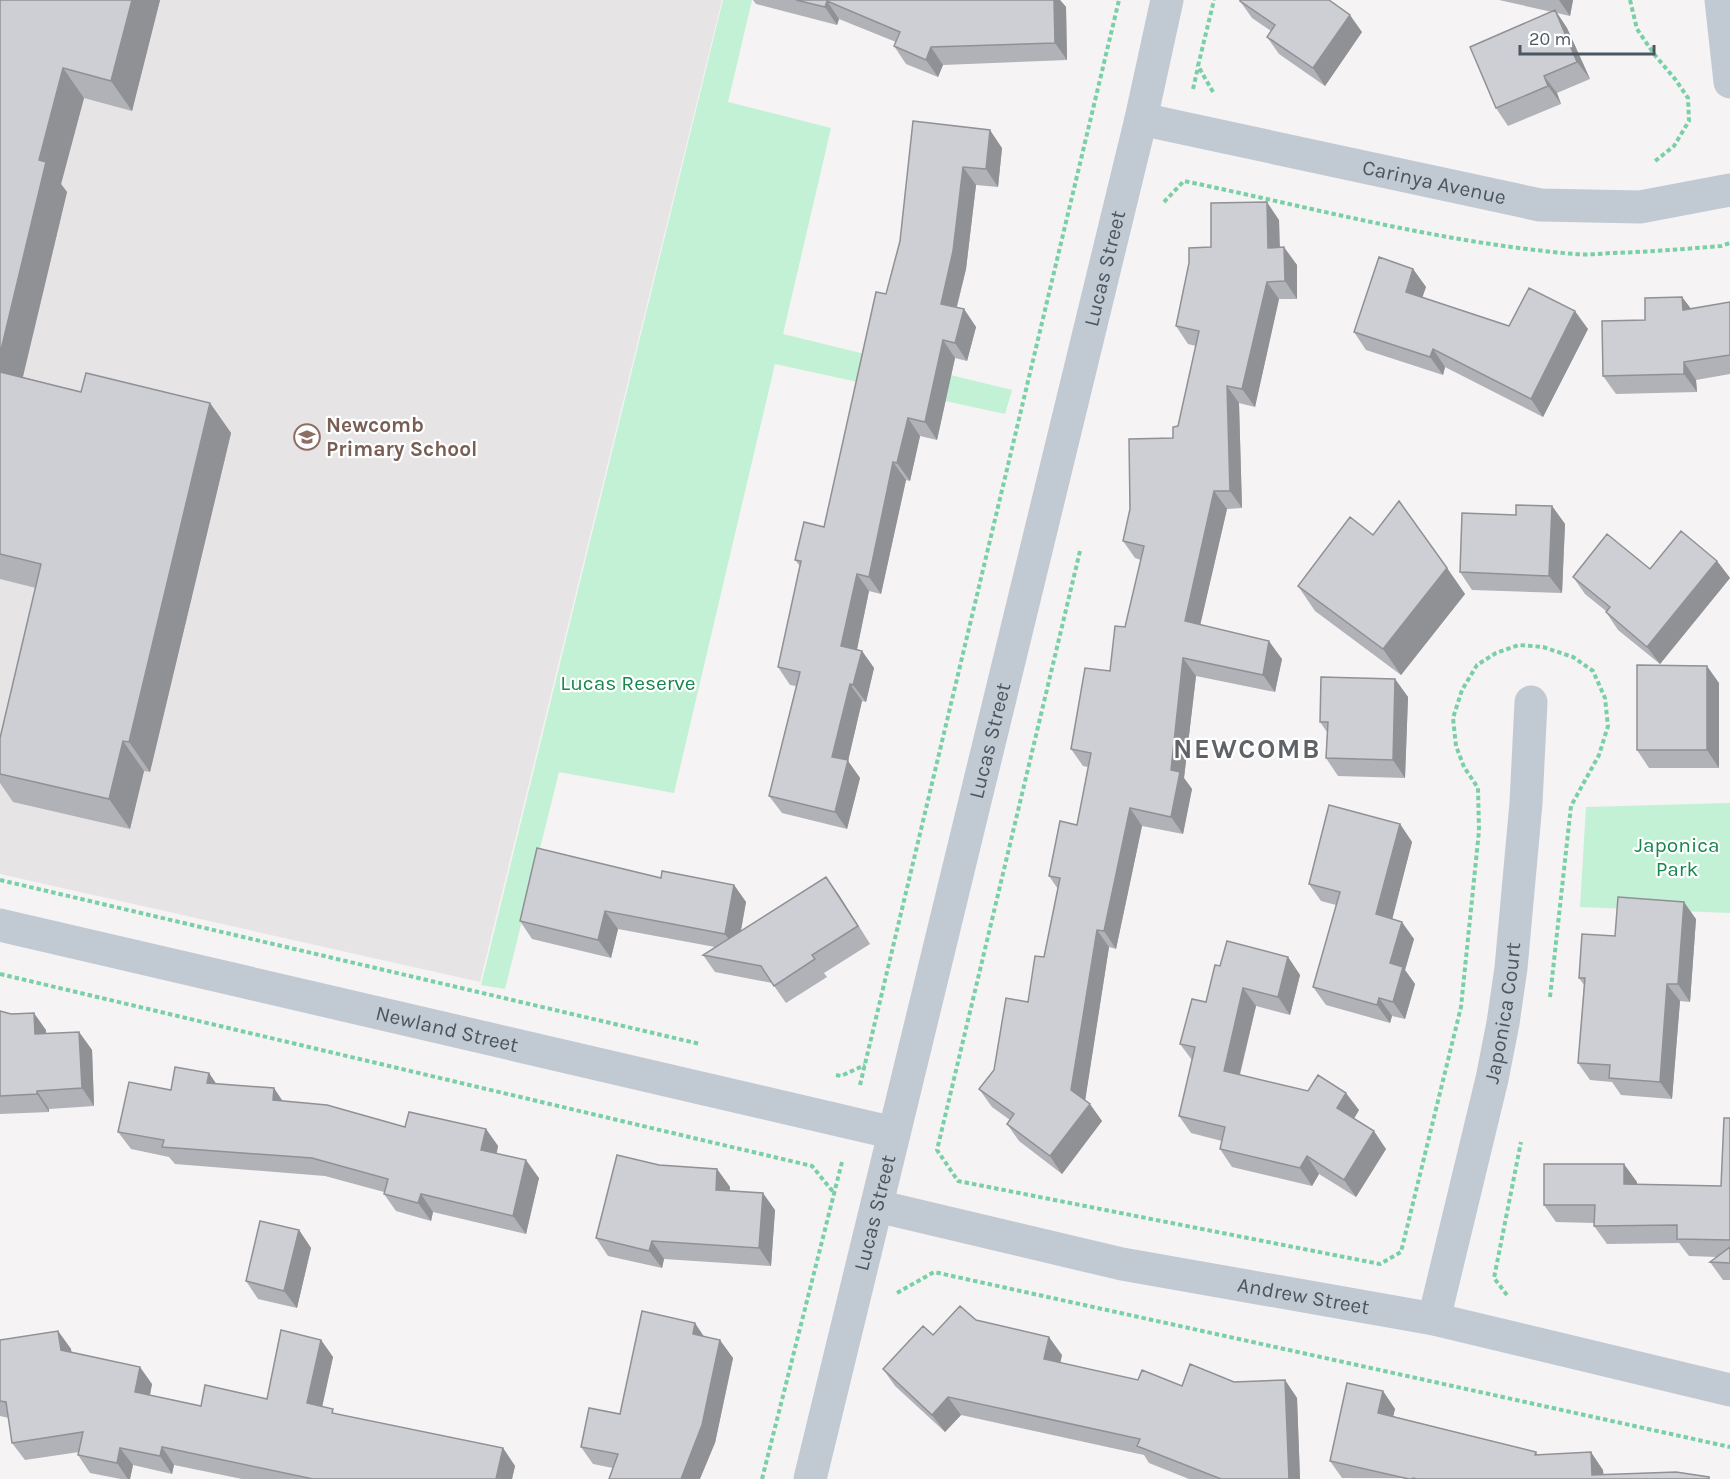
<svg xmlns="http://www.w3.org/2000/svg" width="1730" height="1479" viewBox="0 0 1730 1479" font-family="Karla,sans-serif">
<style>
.education{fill:#e6e4e5}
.green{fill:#c3f1d5}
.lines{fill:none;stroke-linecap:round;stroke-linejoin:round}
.path{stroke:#7ad0a6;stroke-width:4;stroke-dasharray:4.5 3;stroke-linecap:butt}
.street{stroke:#c1cad2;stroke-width:33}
.wall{fill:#b0b2b7}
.shaded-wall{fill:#909195}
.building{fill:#cdcfd5;stroke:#909195;stroke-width:1.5}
.labels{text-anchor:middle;stroke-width:4.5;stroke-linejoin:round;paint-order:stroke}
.street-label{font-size:21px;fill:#4a5661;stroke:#fff}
.education-label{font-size:21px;font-weight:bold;fill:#785e54;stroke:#fff;text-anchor:start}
.park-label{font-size:21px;fill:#17864f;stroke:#fff}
.district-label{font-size:27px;font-weight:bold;letter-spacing:1.5px;fill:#5f6368;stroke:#fff}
</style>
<rect width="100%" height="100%" fill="#f5f3f3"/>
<!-- education -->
<path class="education" d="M0,0H722L480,982L0,874Z"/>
<!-- green -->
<path class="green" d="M723,0H752L728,102L831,128L783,334L1012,390L1005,414L775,364L674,793L559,772L505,989L481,985Z
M1730,803V913L1580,907L1586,807Z"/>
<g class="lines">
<!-- path -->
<path class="path" d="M1630,0L1637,29L1654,54L1675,79L1688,98L1689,121L1674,146L1654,162
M1193,89L1198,67
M1213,92L1198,66L1214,0
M1164,202L1184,181C1314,208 1442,243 1575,254C1587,255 1599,254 1611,253C1648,252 1684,249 1721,246L1730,243
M1080,551L937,1150L958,1181L1380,1264L1401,1252L1461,1007L1479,831L1478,788L1464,767L1456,746L1453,718L1462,690L1477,665L1496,653L1519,645L1543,647L1573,657L1593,671L1605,698L1608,726L1599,755L1571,806L1550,997
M0,880L700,1044
M0,974L812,1166L834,1193
M836,1075L841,1076L865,1065
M860,1085L1119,0
M897,1293L934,1272L1730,1447
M1507,1295L1494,1278L1521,1142
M762,1479L842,1162"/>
<!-- street -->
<g class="street">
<path d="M1721,0L1730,82"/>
<path id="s1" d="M1141,119L1540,205L1640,207L1730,190"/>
<path id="s2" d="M0,925L894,1133"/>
<path id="s3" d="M877,1206L1122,1264L1434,1319L1730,1390"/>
<path id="s4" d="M1434,1319L1492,1079L1503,1023L1511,968L1526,803L1531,702"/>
<path id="s5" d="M810,1479L1141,119L1167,0"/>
</g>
</g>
<!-- wall -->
<path class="wall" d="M0,0H160L132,111L84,98L61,184L67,192L23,377L81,392L210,403L231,433L150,772L144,771L130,829L13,802L0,783V738L36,588L0,579Z
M753,0H1060L1066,7L1067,60L943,65L938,77L906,64L894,46L896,42L839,19L837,25L756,4Z
M1499,0H1573L1570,16L1557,13L1567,28L1590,79L1557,93L1561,104L1508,126L1496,108L1552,12Z
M1240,1L1362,32L1325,86L1279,54L1267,37L1271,31L1252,18Z
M913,121L1002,148L998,187L976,185L966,269L957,307L964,309L976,327L967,361L955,358L937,440L920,436L910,481L906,480L881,594L869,591L857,649L862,651L874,668L866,702L862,701L848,761L860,778L847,829L782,813L769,796L796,686L790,685L778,667L800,566L795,560L824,527L886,294L900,241Z
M1279,220L1280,247L1297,265V299H1279L1255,407L1239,403L1242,508L1227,509L1200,625L1282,659L1275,692L1196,676L1184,778L1192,789L1183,834L1142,826L1116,949L1109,947L1085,1100L1102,1121L1062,1174L1019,1141L1007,1124L1010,1120L992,1107L979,1089L994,1070L1028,1002L1044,957L1058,889L1049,876L1077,825L1088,767L1083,766L1071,749L1110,671L1125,627L1141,560L1135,558L1123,541L1130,509L1173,438L1178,426L1196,346L1188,344L1176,326L1211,247Z
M1413,269L1426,287L1422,297L1509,326L1588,329L1543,417L1445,367L1443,375L1366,350L1354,332Z
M1682,297L1691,309L1730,302V374L1696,380L1697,392L1616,394L1603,376L1645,320Z
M1552,506L1565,524L1562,593L1472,590L1460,572Z
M1373,535L1447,568L1465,594L1401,675L1315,611L1298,586Z
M1717,561L1730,578L1660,664L1618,630L1606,612V611L1585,594L1573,577Z
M1395,679L1408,697L1405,778L1338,776L1326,758L1327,732L1320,722Z
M1719,683V768H1649L1637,750Z
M1400,824L1412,842L1392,919L1414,939L1405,970L1415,984L1405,1019L1392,1016L1390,1023L1326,1005L1313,987L1336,905L1321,901L1309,884Z
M826,877L870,944L824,973L827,977L786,1003L772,983L715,972L703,955L715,947L618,929L611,958L532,939L520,921L661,878L734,885L746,902L741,931Z
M1696,919L1690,1002L1680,1001L1672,1099L1621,1095L1612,1082L1590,1080L1578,1063L1584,985L1579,978L1615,936Z
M1288,957L1300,975L1290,1015L1256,1006L1240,1075L1359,1110L1354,1119L1386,1149L1356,1197L1319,1174L1312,1186L1232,1167L1220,1149L1222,1141L1191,1133L1179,1116L1192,1060L1180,1044L1206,1002L1220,966Z
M0,1011L46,1030V1034L79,1032L92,1050L94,1106L49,1109V1112L0,1114Z
M209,1073L216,1084L283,1101L405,1127L486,1129L498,1146L497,1153L539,1178L526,1234L433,1212L431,1221L396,1211L384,1194V1192L325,1176L175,1164L169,1157L131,1149L118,1132L171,1090Z
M1730,1118V1280H1723L1710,1262L1717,1257L1689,1256L1679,1243L1607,1244L1594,1226V1223L1556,1222L1544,1205L1637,1182V1184L1721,1186Z
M659,1165L717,1169L730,1187L729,1191L775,1210L771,1266L664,1259L662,1268L608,1256L596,1238Z
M299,1230L311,1248L297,1308L258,1299L246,1281Z
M976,1320L1062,1355L1060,1363L1138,1380L1182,1386L1234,1382L1285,1380L1297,1398L1300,1479H1189L1149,1463L1144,1455L961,1415L945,1432L895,1386L883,1369L933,1335Z
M58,1331L71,1349V1352L152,1384L150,1395L201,1406L267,1399L321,1340L333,1357L322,1407L336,1414L503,1448L515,1466L512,1479H242L174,1465L172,1474L133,1465L130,1479H121L90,1473L78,1455L79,1452L25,1460L12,1443L9,1418L0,1416V1340Z
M705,1337L733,1358L715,1443L613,1468L593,1464L581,1447L620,1414Z
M1383,1391L1395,1409L1393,1416L1536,1452L1538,1455L1603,1470V1474L1709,1477L1710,1479L1342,1478L1330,1461Z"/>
<!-- shaded-wall -->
<path class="shaded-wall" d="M132,0H160L132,111L111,81Z
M1054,0H1060L1066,7L1067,60L1055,43Z
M1559,0H1573L1570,16Z
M827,1L839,19L837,25L825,7Z
M1555,10L1567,28L1590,79L1577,62Z
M1350,15L1362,32L1325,86L1313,68Z
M931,47L943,65L938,77L926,60Z
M63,68L84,98L61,184L67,192L17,401L0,376V354L39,160Z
M1544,76L1557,93L1561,104L1548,86Z
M990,130L1002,148L998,187L986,169Z
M963,167L976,185L966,269L953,321L941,304Z
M1267,202L1279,220L1280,265L1268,248Z
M1284,247L1297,265V299L1285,281Z
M1413,269L1426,287L1418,310L1406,292Z
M1267,282L1279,299L1255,407L1242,389Z
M1682,297L1695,314L1683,310Z
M964,309L976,327L967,361L955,343Z
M1575,311L1588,329L1543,417L1531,399Z
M943,340L955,358L937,440L925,422Z
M1433,349L1445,367L1443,375L1430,357Z
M1684,362L1696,380L1697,392L1684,374Z
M1227,386L1239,403L1242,508L1230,491Z
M210,403L231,433L150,772L129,742Z
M908,418L920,436L910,481L897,463Z
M893,462L906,480L881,594L869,577Z
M1214,491L1227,509L1197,639L1185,621Z
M1552,506L1565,524L1562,593L1549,576Z
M1717,561L1730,578L1660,664L1647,647Z
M1447,568L1465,594L1401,675L1383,649Z
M857,574L869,591L854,664L841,646Z
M1269,641L1282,659L1275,692L1263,675Z
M862,651L874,668L866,702L853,685Z
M1183,658L1196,676L1184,778L1192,789L1183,834L1171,817V770Z
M1707,666L1719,683V768L1707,750Z
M1395,679L1408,697L1405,778L1393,760Z
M850,684L862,701L848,761L860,778L847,829L835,812L832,757Z
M123,741L144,771L130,829L109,799Z
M1130,808L1142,826L1116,949L1104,931Z
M1400,824L1412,842L1389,932L1376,914Z
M826,877L839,895L870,944L858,926Z
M734,885L746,902L737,951L725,934Z
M1684,902L1696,919L1690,1002L1678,984Z
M605,911L618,929L611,958L598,940Z
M1402,922L1414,939L1405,970L1415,984L1405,1019L1393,1002L1390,963Z
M1097,930L1109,947L1084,1108L1071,1090Z
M1288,957L1300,975L1290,1015L1278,997Z
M1667,984L1680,1001L1672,1099L1660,1082Z
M1243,988L1256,1006L1236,1089L1224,1071Z
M1379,998L1392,1016L1390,1023L1377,1005Z
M34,1013L46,1030L47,1052L35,1034Z
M79,1032L92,1050L94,1106L82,1088Z
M209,1073L221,1091L207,1083Z
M274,1088L286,1106L273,1100Z
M37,1091L49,1109V1112L37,1094Z
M1346,1093L1359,1110L1349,1126L1337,1108Z
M1090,1104L1102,1121L1062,1174L1050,1156Z
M486,1129L498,1146L493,1167L481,1150Z
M1374,1131L1386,1149L1356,1197L1344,1180Z
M1307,1156L1319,1174L1312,1186L1300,1168Z
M526,1160L539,1178L526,1234L513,1216Z
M1624,1164L1637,1182V1201L1624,1184Z
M717,1169L730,1187L729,1207L716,1190Z
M763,1193L775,1210L771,1266L759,1248Z
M421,1194L433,1212L431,1221L418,1203Z
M299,1230L311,1248L297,1308L284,1291Z
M652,1241L664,1259L662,1268L649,1251Z
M695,1323L707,1341L693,1334Z
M58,1331L71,1349L74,1367L61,1350Z
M1049,1337L1062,1355L1057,1377L1044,1359Z
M321,1340L333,1357L319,1421L307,1403Z
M720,1340L733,1358L715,1443L700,1479H681Z
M140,1367L152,1384L147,1410L135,1392Z
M1285,1380L1297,1398L1300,1479H1289Z
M1383,1391L1395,1409L1390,1430L1378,1413Z
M948,1397L961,1415L945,1432L932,1415Z
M162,1447L174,1465L172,1474L160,1456Z
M120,1448L133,1465L130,1479H128L117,1463Z
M503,1448L515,1466L512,1479H496Z
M1591,1452L1603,1470L1604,1479L1592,1475Z"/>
<!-- building -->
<path class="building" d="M0,0H132L111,81L63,68L39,160L46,162L0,354Z
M796,0H1054L1055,43L931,47L926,60L894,46L900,32L827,1L825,7Z
M1240,0H1329L1350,15L1313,68L1267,37L1275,25L1240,1Z
M1555,10L1577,62L1544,76L1548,86L1496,108L1470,47Z
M913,121L990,130L986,169L963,167L953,251L941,304L964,309L955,343L943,340L925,422L908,418L897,463L893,462L869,577L857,574L841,646L862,651L853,685L850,684L832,757L848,760L835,812L769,796L800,672L778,667L801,561L795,560L804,522L824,527L876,292L886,294L900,241Z
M1267,202L1268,248L1284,247L1285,281L1267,282L1242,389L1227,386L1230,491H1214L1185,621L1269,641L1263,675L1183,658L1171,770L1180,772L1171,817L1130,808L1104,931L1097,930L1071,1090L1090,1104L1050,1156L1007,1124L1014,1114L979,1089L994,1070L1006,998L1028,1002L1035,956L1044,957L1060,878L1049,876L1060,821L1077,825L1091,753L1071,749L1085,668L1110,671L1115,626L1125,627L1144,546L1123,541L1130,509L1129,439L1173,438V427L1178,426L1199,331L1176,326L1189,263V248L1211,247V203Z
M1379,257L1413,269L1406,292L1509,326L1529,288L1575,311L1531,399L1433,349L1430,357L1354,332Z
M1682,297L1683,310L1730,302V355L1684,362V374L1603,376L1602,321L1645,320V298Z
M0,372L81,392L86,373L210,403L129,742L123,741L109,799L0,774V738L41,564L0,554Z
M1399,501L1447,568L1383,649L1298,586L1350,517L1373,535Z
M1516,505L1552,506L1549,576L1460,572L1462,513L1516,515Z
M1681,531L1717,561L1647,647L1606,612L1610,607L1573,577L1607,534L1650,569Z
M1637,665L1707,666V750H1637Z
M1321,677L1395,679L1393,760L1326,758L1328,722H1320Z
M1329,805L1400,824L1376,914L1402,922L1390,963L1403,967L1393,1002L1379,998L1377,1005L1313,987L1340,892L1309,884Z
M537,848L661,878L662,871L734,885L725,934L605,911L598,940L520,921Z
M826,877L858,926L812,955L815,959L774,986L761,966L703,955Z
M1618,897L1684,902L1678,984H1667L1660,1082L1609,1078L1610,1065L1578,1063L1585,978H1579L1582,934L1615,936Z
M1227,941L1288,957L1278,997L1243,988L1224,1071L1308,1091L1318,1075L1346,1093L1337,1108L1374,1131L1344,1180L1307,1156L1300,1168L1220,1149L1225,1127L1179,1116L1195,1047L1180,1044L1192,999L1206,1002L1215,965L1220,966Z
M0,1011L11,1014L34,1013L35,1034L79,1032L82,1088L37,1091V1094L0,1096Z
M175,1067L209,1073L207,1083L274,1088L273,1100L327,1105L405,1127L409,1112L486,1129L481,1150L526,1160L513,1216L421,1194L418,1203L384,1194L388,1179L312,1158L162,1147L164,1140L118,1132L129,1082L171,1090Z
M1724,1118H1730V1240L1677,1239V1225L1594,1226L1595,1205H1544V1164H1624V1184L1721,1186Z
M617,1155L659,1165L717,1169L716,1190L763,1193L759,1248L652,1241L649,1251L596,1238Z
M260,1221L299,1230L284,1291L246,1281Z
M1730,1247V1263L1710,1262Z
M960,1306L976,1320L1049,1337L1044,1359L1138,1380L1142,1370L1182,1386L1190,1364L1234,1382L1285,1380L1289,1479H1221L1137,1446L1140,1439L948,1397L932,1415L883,1369L923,1326L933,1335Z
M642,1311L695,1323L693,1334L720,1340L702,1425L681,1479H609L618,1454L581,1447L589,1408L620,1414Z
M281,1330L321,1340L307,1403L333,1409L332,1413L503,1448L496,1479H313L162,1447L160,1456L120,1448L117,1463L78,1455L83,1432L12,1443L6,1402L0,1401V1340L58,1331L61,1350L140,1367L135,1392L201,1406L205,1385L267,1399Z
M1347,1383L1383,1391L1378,1413L1536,1452L1535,1455L1591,1452L1592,1475L1676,1472L1709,1477V1479H1417L1413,1478L1412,1479H1409L1330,1461Z"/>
<!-- icons -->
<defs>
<g id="school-ring" transform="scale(1.35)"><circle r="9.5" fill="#fff" stroke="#8d6e63" stroke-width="1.5"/><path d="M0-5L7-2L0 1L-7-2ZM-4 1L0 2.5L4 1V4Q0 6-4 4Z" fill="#8d6e63"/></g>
</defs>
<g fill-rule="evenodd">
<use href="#school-ring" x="307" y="437"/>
</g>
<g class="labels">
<!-- street labels -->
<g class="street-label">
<text dy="7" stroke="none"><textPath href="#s1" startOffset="300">Carinya Avenue</textPath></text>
<text dy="7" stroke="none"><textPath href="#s5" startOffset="1246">Lucas Street</textPath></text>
<text dy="7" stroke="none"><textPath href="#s5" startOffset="760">Lucas Street</textPath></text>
<text dy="7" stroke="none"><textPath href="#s4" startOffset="314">Japonica Court</textPath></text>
<text dy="7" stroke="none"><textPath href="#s2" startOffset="459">Newland Street</textPath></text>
<text dy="7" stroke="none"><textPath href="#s5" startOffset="274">Lucas Street</textPath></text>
<text dy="7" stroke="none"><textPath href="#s3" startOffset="436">Andrew Street</textPath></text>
</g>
<!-- education labels -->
<g class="education-label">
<text x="326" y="432">Newcomb<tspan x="326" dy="24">Primary School</tspan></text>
</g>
<!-- park labels -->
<g class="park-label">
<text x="628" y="690">Lucas Reserve</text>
<text x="1677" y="852">Japonica<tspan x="1677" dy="24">Park</tspan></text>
</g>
<!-- district labels -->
<g class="district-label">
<text x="1247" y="758">NEWCOMB</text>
</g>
</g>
<!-- scale -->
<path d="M1520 45v9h134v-9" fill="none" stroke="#4a5661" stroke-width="3"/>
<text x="1529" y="45" font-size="18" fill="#4a5661" stroke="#ffffff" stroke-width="4.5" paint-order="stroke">20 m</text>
</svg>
